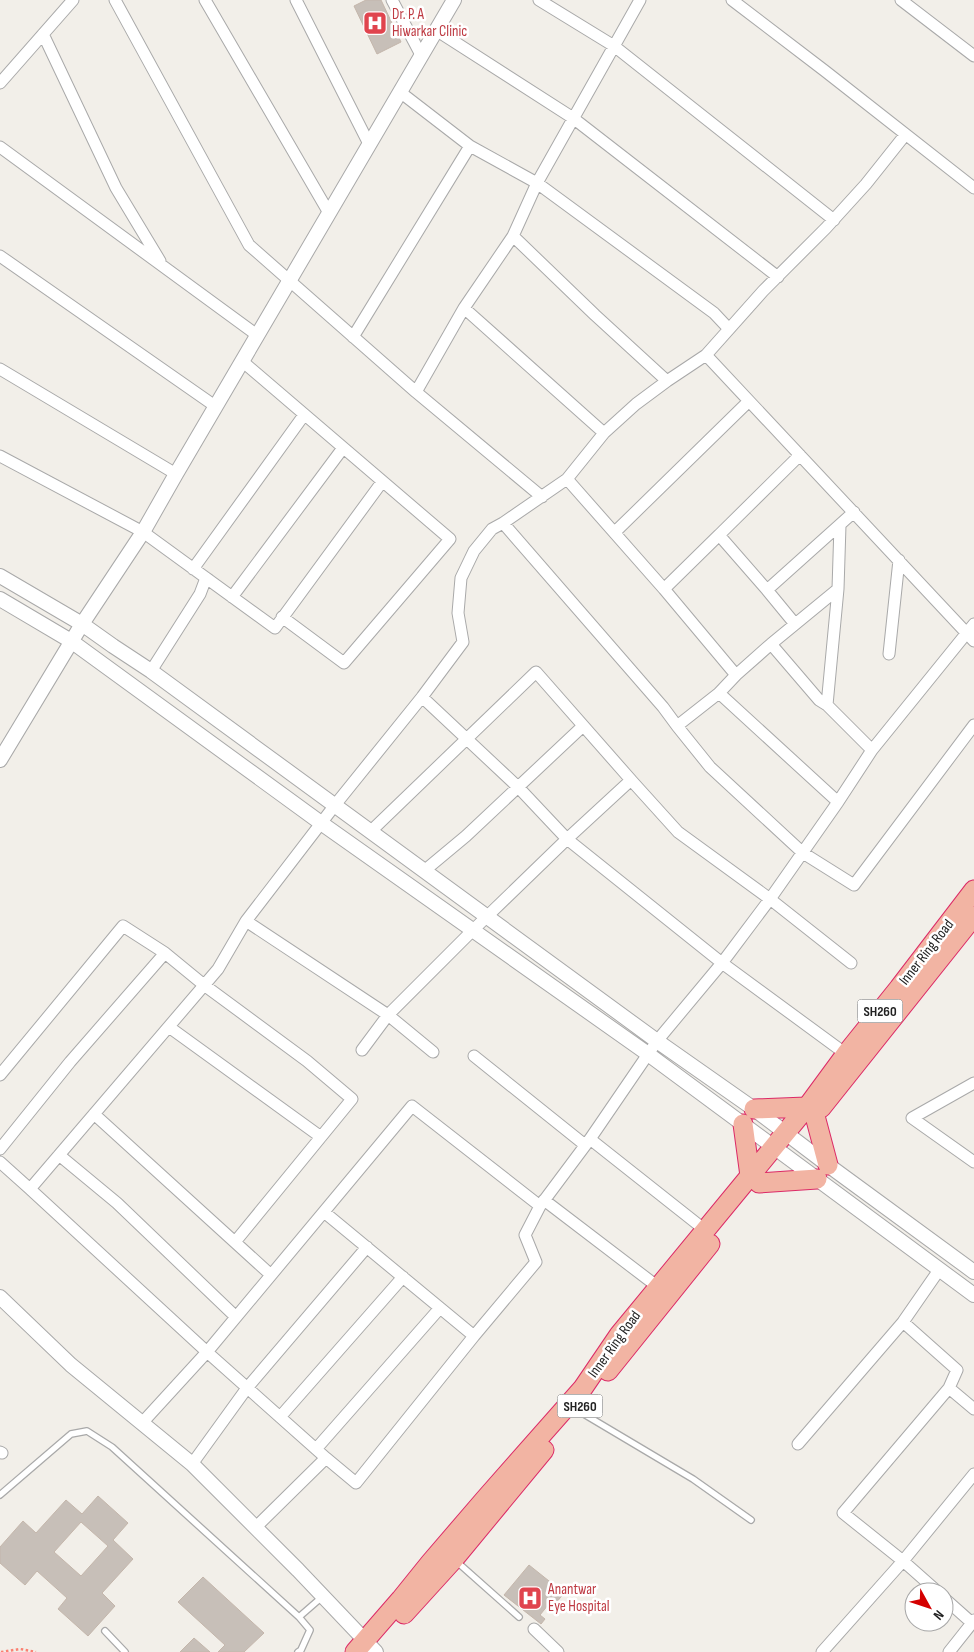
<svg xmlns="http://www.w3.org/2000/svg" width="974" height="1652" viewBox="0 0 974 1652" font-family="'Sofia Sans Condensed',sans-serif">
<style>
.building{fill:#c7bfb8;stroke:#c4b6ab;fill-rule:evenodd}
.lines{fill:none;stroke-linecap:round;stroke-linejoin:round}
.service-casing{stroke:#a9a9a9;stroke-width:8}
.minor-casing{stroke:#a9a9a9;stroke-width:13}
.tertiary-casing{stroke:#a9a9a9;stroke-width:16}
.trunk-casing{stroke:#dc2a67;stroke-width:21}
.path{stroke:#fa8072;stroke-width:2.5;stroke-dasharray:2.5 2.5;stroke-linecap:butt}
.service{stroke:#fff;stroke-width:5.5}
.minor{stroke:#fff;stroke-width:11}
.tertiary{stroke:#fff;stroke-width:14}
.trunk{stroke:#f2b4a3;stroke-width:19}
.labels{text-anchor:middle;stroke-width:5;stroke-linejoin:round;paint-order:stroke}
.shield{fill:#fff;stroke:#646464;stroke-width:1}
.shield-label{font-size:14px;font-weight:bold;fill:#222}
.health-label{font-size:15px;fill:#be3a42;stroke:#fff;text-anchor:start}
.street-label{font-size:15px;fill:#222;stroke:#fff}
</style>
<rect width="100%" height="100%" fill="#f2efe9"/>
<!-- building -->
<path class="building" d="M366,0H381L401,42L377,54L354,6Z
M98,1496L128,1523L113,1540L133,1559L102,1593L115,1606L88,1636L58,1609L67,1598L37,1571L25,1585L0,1563V1547L23,1521L36,1533L66,1500L82,1514ZM81,1522L108,1546L81,1576L54,1552Z
M529,1565L564,1593L556,1603L552,1600L540,1615L545,1619L541,1624L504,1595Z
M203,1577L264,1633L244,1652H218L225,1645L178,1602Z
M194,1638L210,1652H180Z"/>
<g class="lines">
<!-- service casing -->
<g class="service-casing">
<path id="service" d="M577,1410L693,1479L751,1520
M0,1495L71,1434L87,1431L112,1447L299,1617L310,1630L301,1650L298,1652
M456,1561L519,1617
M299,1617L322,1597
M105,1631L125,1652"/>
</g>
<!-- minor casing -->
<g class="minor-casing">
<path id="minor" d="M115,0L249,245L416,392
M205,0L329,213
M296,0L369,144
M392,0L421,55
M539,0L614,46L834,220
M732,0L825,71L974,188
M901,0L974,56
M436,30L573,118L778,277
M43,34L116,188L160,261
M0,83L73,0
M400,92L470,146
M0,147L257,335
M513,236L595,315L667,381
M0,256L215,406
M464,308L604,433
M353,337L470,146L537,183L714,313L729,329
M706,355L763,291L826,228L866,184L905,135
M242,361L450,539L344,663L282,617
M0,369L176,474
M800,455L719,535L767,590L854,512
M0,456L143,532L275,628L382,482
M567,479L664,589L719,535
M542,497L416,392L464,308L513,236L537,183L640,0
M503,523L567,479L604,433L636,404L667,381L706,355L974,641
M615,532L749,401
M193,569L304,415
M664,589L736,675
M767,590L795,624
M232,597L343,448
M771,644L838,589L840,525
M889,654L899,560
M151,671L200,594L206,578L209,580
M719,693L838,802
M422,697L518,787L567,839L722,963L846,1054
M827,705L838,589
M677,726L710,767L803,853L854,885L974,725
M370,832L536,672L631,780
M424,871L466,836L583,726
M169,1027L321,1137
M362,1050L388,1015L472,931L567,839L631,780L678,832L770,899L851,963
M433,1052L388,1015L246,921L335,805L422,697L463,642L458,613L461,578L474,551L492,529L503,523L663,707L677,726L719,693L736,675L771,644L819,700L827,705L872,750
M474,1056L585,1145
M0,1075L123,926L165,953
M974,1083L912,1118L974,1162
M94,1114L271,1275
M590,1139L705,1230
M0,1149L70,1062L165,953L204,985L307,1061L352,1099L235,1242
M59,1155L117,1203L236,1317
M0,1162L30,1189
M544,1200L658,1287
M324,1212L474,1336L536,1262L525,1235L540,1206
M903,1322L957,1370L949,1388
M280,1417L403,1277
M142,1423L207,1352L30,1189L218,969L246,921
M798,1444L903,1322L939,1270
M316,1449L440,1308
M0,1452L2,1453
M326,1458L356,1483L474,1336
M192,1464L247,1388L367,1247
M256,1527L326,1458L207,1352L412,1106L540,1206L590,1139L657,1041L722,963L770,899L838,802L872,750L974,624
M938,1592L903,1561L843,1513L949,1388L974,1409
M944,1598L972,1623L974,1620
M534,1629L558,1652
M822,1652L903,1561L974,1474
M949,1652L972,1623L974,1624"/>
</g>
<!-- tertiary casing -->
<g class="tertiary-casing">
<path id="tertiary" d="M0,576L82,624L113,646L151,671L657,1041L754,1109L828,1165L974,1272
M0,599L71,641L321,823L648,1054L974,1295
M0,760L82,624L143,532L176,474L454,0
M0,1297L71,1365L192,1464L298,1570L376,1652"/>
</g>
<!-- trunk casing -->
<g class="trunk-casing">
<path id="trunk" d="M821,1108L974,916
M754,1109L806,1107
M815,1116L828,1165
M743,1124L750,1176
M759,1183L817,1179
M608,1371L710,1244
M404,1614L454,1559L544,1450
M355,1652L401,1599L430,1563L485,1499L583,1388L619,1335L810,1103L846,1054L899,988L974,890"/>
</g>
<!-- path -->
<path class="path" d="M1,1652L20,1649L36,1652"/>
<!-- service -->
<use href="#service" class="service"/>
<!-- minor -->
<use href="#minor" class="minor"/>
<!-- tertiary -->
<use href="#tertiary" class="tertiary"/>
<!-- trunk -->
<use href="#trunk" class="trunk"/>
</g>
<!-- icons -->
<defs>
<g id="hospital-square" transform="scale(1.25)"><rect x="-9" y="-9" width="18" height="18" rx="4" fill="#e0444e" stroke="#fff"/><path d="M-5-5h3v3.5h4V-5h3V5h-3V1.5h-4V5h-3Z" fill="#fff"/></g>
</defs>
<g fill-rule="evenodd">
<use href="#hospital-square" x="375" y="23"/>
<use href="#hospital-square" x="530" y="1598"/>
</g>
<g class="labels">
<!-- shield labels -->
<g class="shield">
<rect x="857.5" y="999.5" width="45" height="23" rx="4"/>
<rect x="557.5" y="1394.5" width="45" height="23" rx="4"/>
</g>
<g class="shield-label">
<text x="880" y="1016">SH260</text>
<text x="580" y="1411">SH260</text>
</g>
<!-- health labels -->
<g class="health-label">
<text x="392" y="19">Dr. P. A<tspan x="392" dy="17">Hiwarkar Clinic</tspan></text>
<text x="548" y="1594">Anantwar<tspan x="548" dy="17">Eye Hospital</tspan></text>
</g>
<!-- street labels -->
<g class="street-label">
<text transform="translate(926 952) rotate(-52)" y="5">Inner Ring Road</text>
<text transform="translate(614 1344) rotate(-54)" y="5">Inner Ring Road</text>
</g>
</g>
<!-- north arrow -->
<g transform="translate(929 1607) rotate(130)"><circle r="24" fill="#ffffff" stroke="#a7a7a7"/>
<path d="M0-4L9 19L0 12L-9 19Z" fill="#d40000"/>
<text y="-8" font-size="14" font-weight="bold" text-anchor="middle" fill="#222222">N</text>
</g>
</svg>
